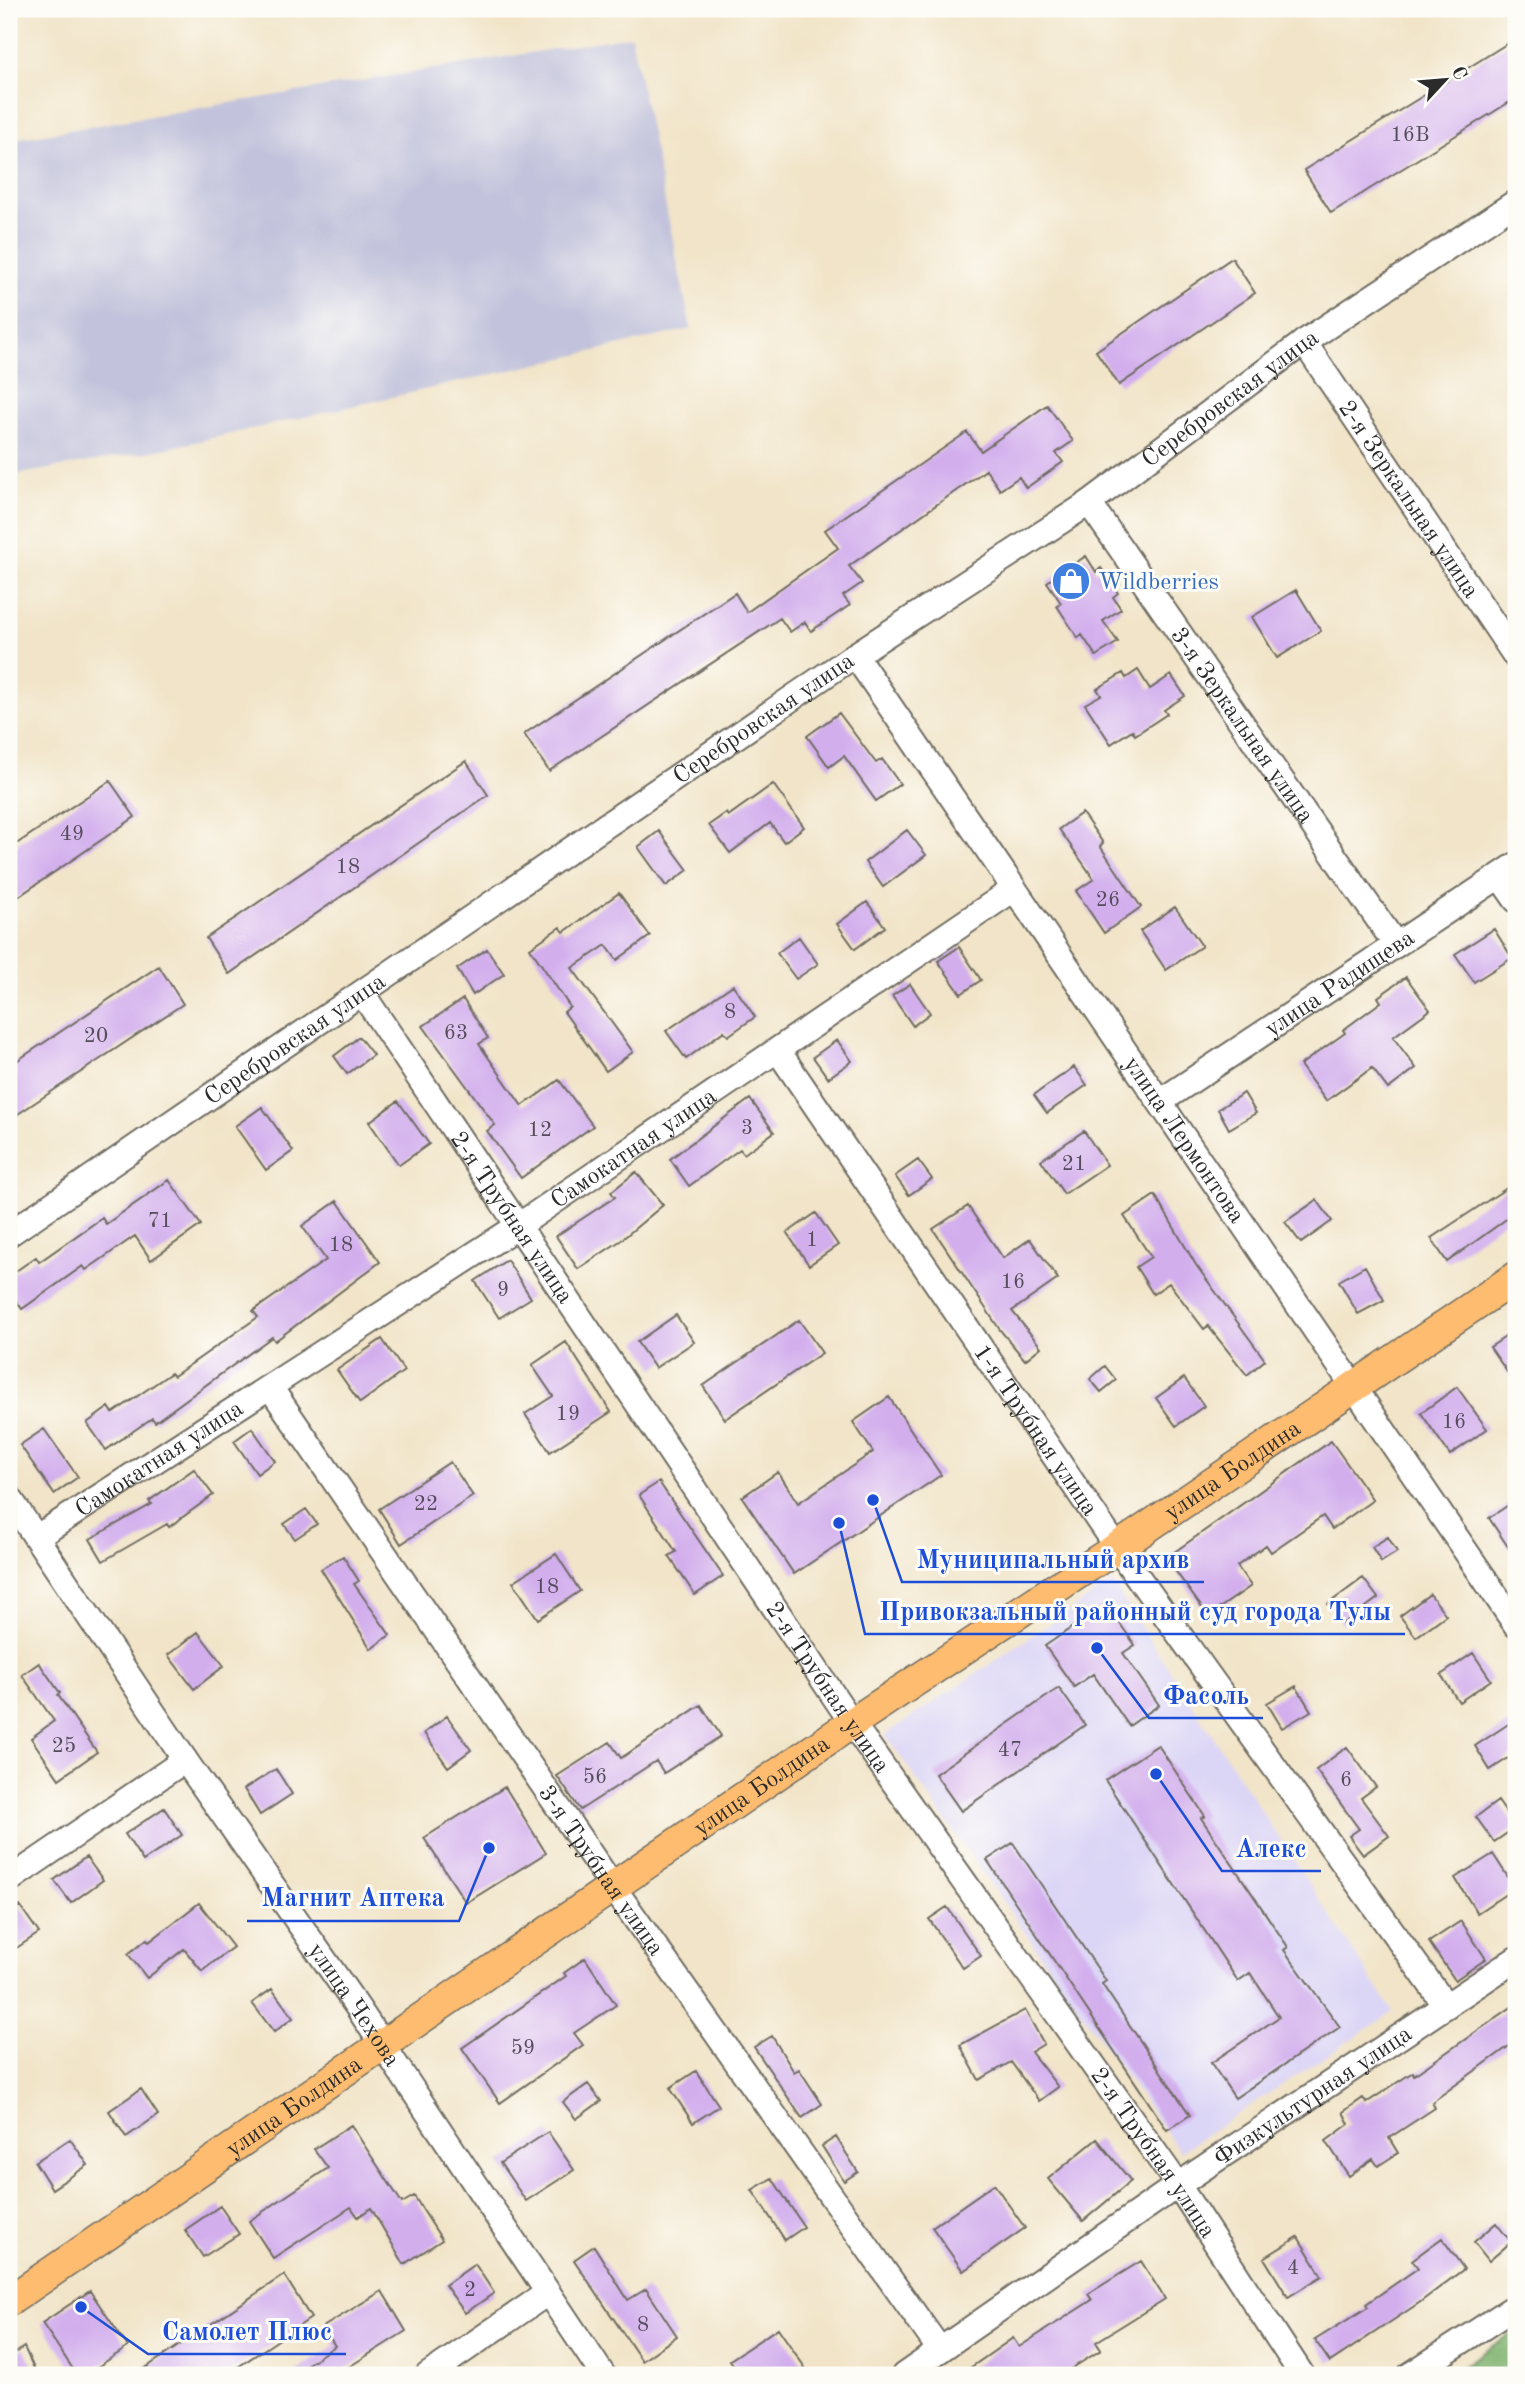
<svg xmlns="http://www.w3.org/2000/svg" width="1525" height="2384" viewBox="0 0 1525 2384" font-family="'Old Standard TT',serif">
<style>
.built{fill:#dcd6f6}
.industrial{fill:#c2c2dc}
.forest{fill:#7eb26d;stroke:#546e4c;stroke-width:2}
.building{fill:#d2aeed}
.lines{fill:none;stroke-linecap:round;stroke-linejoin:round}
.minor-casing{stroke:#706c62;stroke-width:28}
.major-casing{stroke:#706c62;stroke-width:33}
.minor{stroke:#fff;stroke-width:24}
.major{stroke:#fdbc70;stroke-width:30}
.labels{text-anchor:middle;stroke-width:6;stroke-linejoin:round;paint-order:stroke}
.number-label{font-size:21px;fill:#554c5c}
.street-label{font-size:24px;fill:#2b2b2b;stroke:#fdfcf7}
.shop-label{font-size:24px;fill:#366cbe;stroke:#fdfcf7;text-anchor:start}
.leader{fill:none;stroke:#1d4ed8;stroke-width:2.5}
.callout-dot{fill:#1d4ed8;stroke:#fdfcf7;stroke-width:2.5}
.callout-label{font-size:26px;text-anchor:middle;font-weight:bold;fill:#1d4ed8;stroke:#fdfcf7;stroke-width:6;stroke-linejoin:round;paint-order:stroke}
</style>
<rect width="100%" height="100%" fill="#fdfcf7"/>
<filter id="ink" filterUnits="userSpaceOnUse"><feTurbulence type="fractalNoise" baseFrequency=".0143" numOctaves="2"/><feDisplacementMap in="SourceGraphic" scale="14" xChannelSelector="R" yChannelSelector="G"/><feConvolveMatrix kernelMatrix="1 2 1 2 8 2 1 2 1" color-interpolation-filters="sRGB"/></filter>
<filter id="wash" filterUnits="userSpaceOnUse"><feTurbulence type="fractalNoise" baseFrequency=".00686" numOctaves="4" result="noise"/><feDisplacementMap in="SourceGraphic" scale="28" xChannelSelector="R" yChannelSelector="G"/><feGaussianBlur stdDeviation="1.57" result="paint"/><feColorMatrix in="noise" values="0 0 0 0 0 0 0 0 0 0 0 0 0 0 0 0 0 1.4 0 .05"/><feComposite in="paint" operator="in"/></filter>
<g filter="url(#wash)">
<rect width="100%" height="100%" fill="#f1e4c8"/>
<!-- built -->
<path class="built" d="M1112,1582L1393,2012L1180,2152L885,1735Z"/>
<!-- industrial -->
<path class="industrial" d="M631,36L691,329L164,449L9,476V140Z"/>
<!-- forest -->
<path class="forest" d="M1516,2330V2375H1450Z"/>
<g id="blocks">
<!-- building -->
<path class="building" d="M1516,38V98L1331,213L1304,170Z
M1232,258L1255,293L1119,385L1096,351Z
M1047,405L1073,441L1056,453L1063,462L1026,488L1019,477L1000,490L986,470L849,566L862,583L843,596L850,605L811,631L805,622L790,632L780,618L549,771L524,734L735,593L747,612L838,548L825,530L967,432L981,451Z
M1086,556L1096,572L1101,568L1118,593L1113,597L1121,609L1103,621L1118,642L1096,656L1082,635L1078,638L1057,606L1061,603L1047,582Z
M1296,590L1321,631L1277,658L1252,617Z
M1138,670L1150,689L1171,675L1185,696L1164,710L1167,714L1135,735L1132,730L1111,744L1085,704L1101,695L1097,689L1123,673L1126,678Z
M839,713L876,763L882,759L900,784L876,801L844,756L829,767L807,736Z
M466,761L488,795L229,974L206,938Z
M110,781L135,817L9,903V849Z
M773,784L804,827L784,842L770,823L730,853L709,825L726,813L728,816Z
M1082,813L1103,843L1100,846L1141,907L1104,933L1076,891L1094,879L1059,829Z
M907,830L926,855L883,887L865,862Z
M659,831L688,870L666,886L638,847Z
M619,893L650,936L617,960L606,945L572,968L633,1052L606,1071L564,1012L570,1007L530,948L560,927L564,932Z
M867,902L885,927L855,949L837,924Z
M1175,907L1202,946L1166,970L1140,931Z
M1494,929L1512,958L1474,982L1455,954Z
M799,937L818,964L796,979L777,953Z
M959,947L981,980L961,994L938,961Z
M487,949L504,974L473,995L457,969Z
M159,966L183,1004L9,1120V1066Z
M1406,977L1430,1010L1393,1037L1416,1068L1388,1089L1372,1068L1326,1101L1300,1065L1345,1033L1343,1030L1381,1002L1378,997Z
M910,984L930,1013L913,1026L892,996Z
M733,985L755,1017L728,1036L724,1031L686,1059L666,1031Z
M463,999L488,1038L479,1044L522,1106L559,1080L593,1126L521,1178L487,1131L495,1125L423,1026Z
M359,1037L373,1055L347,1074L334,1056Z
M837,1040L852,1061L828,1078L813,1057Z
M1074,1067L1087,1085L1047,1113L1034,1095Z
M1244,1093L1256,1113L1229,1129L1218,1109Z
M750,1099L774,1132L744,1154L740,1149L689,1186L670,1159Z
M398,1101L429,1144L399,1165L369,1122Z
M262,1107L293,1151L266,1170L235,1126Z
M1084,1131L1107,1165L1064,1194L1041,1160Z
M918,1160L932,1179L909,1195L895,1176Z
M636,1172L663,1205L620,1241L578,1269L556,1236L615,1197L611,1192Z
M169,1180L201,1225L151,1260L135,1236L86,1270L83,1266L22,1309L9,1290V1276L36,1257L39,1262L102,1218L106,1224Z
M1516,1182V1212L1447,1262L1431,1238Z
M1155,1195L1196,1265L1265,1360L1247,1375L1208,1326L1204,1329L1169,1283L1153,1294L1136,1267L1151,1257L1124,1216Z
M1317,1200L1332,1221L1301,1243L1285,1222Z
M337,1201L380,1262L275,1341L272,1337L155,1422L152,1418L106,1450L87,1423L109,1407L113,1413L171,1373L174,1376L258,1317L253,1311L326,1260L302,1226Z
M968,1206L1003,1258L1030,1239L1058,1279L1012,1311L1041,1347L1025,1360L1000,1330L933,1229Z
M816,1213L838,1245L809,1265L787,1233Z
M507,1260L531,1298L499,1318L475,1281Z
M1365,1266L1384,1300L1358,1314L1339,1281Z
M676,1315L694,1342L655,1368L637,1342Z
M799,1320L822,1353L725,1419L703,1386Z
M1516,1330V1385L1490,1347Z
M382,1339L404,1371L360,1403L337,1370Z
M566,1342L611,1412L550,1452L525,1414L553,1396L532,1365Z
M1105,1366L1116,1380L1101,1392L1090,1379Z
M1184,1378L1204,1406L1176,1426L1156,1398Z
M1457,1387L1487,1429L1450,1455L1421,1413Z
M889,1397L941,1475L794,1574L742,1497L778,1472L798,1503L873,1452L853,1422Z
M252,1428L275,1461L257,1474L234,1441Z
M44,1429L78,1477L54,1494L20,1445Z
M1331,1441L1373,1500L1332,1529L1323,1516L1271,1552L1266,1545L1237,1566L1251,1586L1208,1616L1166,1558Z
M450,1462L473,1496L401,1544L379,1509Z
M194,1469L213,1495L169,1527L167,1524L103,1561L90,1539L152,1504L149,1501Z
M659,1482L723,1576L695,1595L669,1556L676,1552L639,1495Z
M1516,1500V1559L1489,1518Z
M306,1509L317,1524L295,1539L284,1524Z
M1388,1537L1397,1552L1381,1562L1372,1547Z
M556,1554L580,1591L538,1619L513,1582Z
M343,1556L359,1581L354,1584L390,1635L371,1649L321,1569Z
M1363,1578L1378,1598L1343,1624L1328,1604Z
M1430,1594L1446,1615L1416,1637L1400,1616Z
M1106,1604L1135,1645L1123,1653L1159,1705L1129,1726L1093,1674L1074,1687L1045,1646Z
M198,1632L224,1666L194,1689L168,1655Z
M1473,1653L1491,1680L1459,1702L1441,1675Z
M39,1663L60,1693L58,1695L97,1752L59,1779L31,1738L54,1721L22,1675Z
M1296,1686L1311,1711L1282,1728L1267,1703Z
M1059,1688L1085,1725L961,1811L935,1774Z
M701,1705L721,1736L664,1773L656,1761L580,1810L557,1776L610,1742L621,1758Z
M447,1716L471,1750L448,1767L424,1733Z
M1516,1719V1753L1490,1770L1475,1746Z
M1158,1745L1205,1816L1201,1818L1288,1947L1284,1950L1340,2027L1235,2098L1211,2063L1279,2017L1250,1973L1238,1981L1105,1780Z
M1347,1747L1376,1787L1361,1798L1389,1836L1363,1855L1349,1836L1359,1829L1316,1770Z
M276,1769L292,1794L260,1815L244,1789Z
M505,1787L546,1853L466,1903L424,1838Z
M1498,1801L1516,1827L1494,1842L1476,1817Z
M164,1808L182,1835L143,1861L125,1834Z
M1013,1843L1106,1981L1102,1984L1190,2115L1167,2130L987,1860Z
M1493,1854L1515,1888L1477,1913L1455,1878Z
M86,1857L103,1880L71,1903L54,1880Z
M199,1903L233,1947L202,1971L184,1949L147,1978L128,1954L147,1939L149,1942Z
M20,1906L39,1933L9,1953V1913Z
M947,1907L981,1956L963,1968L929,1919Z
M1461,1921L1486,1959L1455,1980L1429,1942Z
M585,1958L616,2005L574,2033L583,2045L500,2103L462,2048L566,1976L564,1973Z
M272,1989L293,2018L274,2032L252,2003Z
M1516,2004V2041L1432,2102L1435,2108L1389,2138L1398,2153L1378,2166L1373,2159L1349,2176L1326,2141L1349,2124L1343,2112L1363,2098L1366,2103L1413,2072L1414,2075Z
M1025,2010L1044,2044L1031,2052L1058,2087L1039,2101L1011,2062L979,2080L960,2045Z
M772,2036L794,2072L799,2069L822,2104L802,2118L754,2047Z
M696,2071L719,2106L693,2123L670,2088Z
M588,2084L601,2101L576,2119L563,2102Z
M141,2089L158,2115L126,2137L109,2111Z
M351,2125L402,2203L414,2196L442,2240L404,2264L371,2208L358,2217L351,2207L273,2258L249,2221L328,2168L314,2149Z
M548,2132L574,2170L526,2201L500,2163Z
M836,2137L858,2172L844,2181L822,2146Z
M70,2139L88,2165L52,2189L35,2162Z
M1097,2139L1131,2181L1083,2221L1048,2179Z
M772,2178L804,2227L785,2240L752,2190Z
M994,2184L1025,2228L963,2271L932,2227Z
M220,2206L239,2234L203,2257L185,2230Z
M1496,2223L1511,2242L1489,2261L1474,2242Z
M1298,2237L1322,2276L1288,2297L1264,2258Z
M1442,2238L1464,2269L1419,2303L1330,2362L1315,2340L1368,2307L1366,2304L1418,2268L1412,2260Z
M594,2246L628,2300L646,2289L677,2336L642,2361L574,2260Z
M1141,2261L1165,2299L1096,2342L1101,2350L1061,2375H960L1013,2338L1019,2347L1092,2300L1088,2294Z
M475,2264L494,2293L465,2313L445,2285Z
M284,2275L311,2318L226,2375H135Z
M90,2291L128,2347L85,2375H77L42,2323Z
M382,2291L406,2331L336,2375H291L335,2346L323,2327Z
M778,2328L810,2375H740L730,2360Z
M24,2347L37,2375H9V2357Z"/>
</g>
</g>
<g filter="url(#ink)">
<use href="#blocks" fill-opacity="0" stroke="#706c62" stroke-width="2"/>
<g class="lines">
<!-- minor casing -->
<g class="minor-casing">
<g id="minor">
<path id="s1" d="M1304,342L1516,657"/>
<path id="s2" d="M1089,503L1396,945"/>
<path id="s3" d="M855,655L1516,1625"/>
<path d="M1500,877L1516,900"/>
<path id="s4" d="M362,993L852,1723L1178,2185L1302,2375"/>
<path id="s5" d="M779,1052L1117,1548L1446,2006"/>
<path id="s6" d="M1161,1101L1516,865"/>
<path id="s7" d="M9,1234L855,655L1089,503L1304,342L1516,202"/>
<path id="s8" d="M270,1387L613,1887L940,2350"/>
<path id="s9" d="M9,1497L185,1760L358,2008L603,2375"/>
<path id="s10" d="M37,1537L518,1226L1014,889"/>
<path d="M9,1880L185,1760"/>
<path d="M428,2375L546,2294"/>
<path id="s11" d="M904,2375L1178,2185L1516,1959"/>
<path d="M1410,2375L1516,2306"/>
</g>
</g>
<!-- major casing -->
<g class="major-casing">
<g id="major">
<path id="s12" d="M9,2301L852,1723L1139,1533L1516,1277"/>
</g>
</g>
<!-- minor -->
<use href="#minor" class="minor"/>
<!-- major -->
<use href="#major" class="major"/>
</g>
</g>
<!-- icons -->
<defs>
<g id="shop-disc" transform="scale(2.0125)"><circle r="9.5" fill="#3f7fe0" stroke="#fdfcf7"/><path d="M-5-2.5h2.3a2.7 3.5 0 0 1 5.4 0H5L5.5 6h-11ZM-1.5-2.5h3a1.5 2.3 0 0 0-3 0Z" fill="#fff"/></g>
</defs>
<g fill-rule="evenodd">
<use href="#shop-disc" x="1071" y="581"/>
</g>
<g class="labels">
<!-- number labels -->
<g class="number-label">
<text x="1410" y="141">16В</text>
<text x="72" y="840">49</text>
<text x="348" y="873">18</text>
<text x="1108" y="906">26</text>
<text x="730" y="1018">8</text>
<text x="456" y="1039">63</text>
<text x="96" y="1042">20</text>
<text x="747" y="1134">3</text>
<text x="540" y="1136">12</text>
<text x="1074" y="1170">21</text>
<text x="160" y="1227">71</text>
<text x="812" y="1246">1</text>
<text x="341" y="1251">18</text>
<text x="1013" y="1288">16</text>
<text x="503" y="1296">9</text>
<text x="568" y="1420">19</text>
<text x="1454" y="1428">16</text>
<text x="426" y="1510">22</text>
<text x="547" y="1593">18</text>
<text x="64" y="1752">25</text>
<text x="1010" y="1756">47</text>
<text x="595" y="1783">56</text>
<text x="1346" y="1786">6</text>
<text x="523" y="2054">59</text>
<text x="1293" y="2274">4</text>
<text x="470" y="2296">2</text>
<text x="643" y="2331">8</text>
</g>
<!-- street labels -->
<g class="street-label">
<text dy="8" stroke="none"><textPath href="#s7" startOffset="1480">Серебровская улица</textPath></text>
<text dy="8" stroke="none"><textPath href="#s1" startOffset="189">2-я Зеркальная улица</textPath></text>
<text dy="8" stroke="none"><textPath href="#s7" startOffset="914">Серебровская улица</textPath></text>
<text dy="8" stroke="none"><textPath href="#s2" startOffset="270">3-я Зеркальная улица</textPath></text>
<text dy="8" stroke="none"><textPath href="#s6" startOffset="214">улица Радищева</textPath></text>
<text dy="8" stroke="none"><textPath href="#s7" startOffset="346">Серебровская улица</textPath></text>
<text dy="8" stroke="none"><textPath href="#s3" startOffset="586">улица Лермонтова</textPath></text>
<text dy="8" stroke="none"><textPath href="#s10" startOffset="712">Самокатная улица</textPath></text>
<text dy="8" stroke="none"><textPath href="#s4" startOffset="270">2-я Трубная улица</textPath></text>
<text dy="8" stroke="none"><textPath href="#s5" startOffset="457">1-я Трубная улица</textPath></text>
<text dy="8" stroke="none"><textPath href="#s10" startOffset="145">Самокатная улица</textPath></text>
<text dy="8" stroke="none"><textPath href="#s12" startOffset="1479">улица Болдина</textPath></text>
<text dy="8" stroke="none"><textPath href="#s4" startOffset="836">2-я Трубная улица</textPath></text>
<text dy="8" stroke="none"><textPath href="#s12" startOffset="912">улица Болдина</textPath></text>
<text dy="8" stroke="none"><textPath href="#s8" startOffset="586">3-я Трубная улица</textPath></text>
<text dy="8" stroke="none"><textPath href="#s9" startOffset="614">улица Чехова</textPath></text>
<text dy="8" stroke="none"><textPath href="#s11" startOffset="495">Физкультурная улица</textPath></text>
<text dy="8" stroke="none"><textPath href="#s12" startOffset="345">улица Болдина</textPath></text>
<text dy="8" stroke="none"><textPath href="#s4" startOffset="1404">2-я Трубная улица</textPath></text>
</g>
<!-- shop labels -->
<g class="shop-label">
<text x="1098" y="589">Wildberries</text>
</g>
</g>
<!-- callouts -->
<path class="leader" d="M873 1500L902 1582H1204M839 1523L865 1634H1405M1097 1648L1149 1718H1263M1156 1774L1222 1871H1321M489 1848L459 1921H247M81 2307L148 2354H346"/>
<g class="callout-dot">
<circle cx="873" cy="1500" r="7"/>
<circle cx="839" cy="1523" r="7"/>
<circle cx="1097" cy="1648" r="7"/>
<circle cx="1156" cy="1774" r="7"/>
<circle cx="489" cy="1848" r="7"/>
<circle cx="81" cy="2307" r="7"/>
</g>
<g class="callout-label">
<text x="1053" y="1568">Муниципальный архив</text>
<text x="1135" y="1620">Привокзальный районный суд города Тулы</text>
<text x="1206" y="1704">Фасоль</text>
<text x="1271" y="1857">Алекс</text>
<text x="353" y="1906">Магнит Аптека</text>
<text x="247" y="2340">Самолет Плюс</text>
</g>
<!-- margin -->
<rect width="1525" height="2384" fill="none" stroke="#fdfcf7" stroke-width="35"/>
<!-- north arrow -->
<g transform="translate(1445 80) rotate(64)" stroke="#fdfcf7" stroke-width="5" paint-order="stroke">
<path d="M0-5L12 26L0 18L-12 26Z" fill="#2b2b2b"/>
<text y="-10" font-size="19" font-weight="bold" text-anchor="middle" fill="#2b2b2b">С</text>
</g>
</svg>
